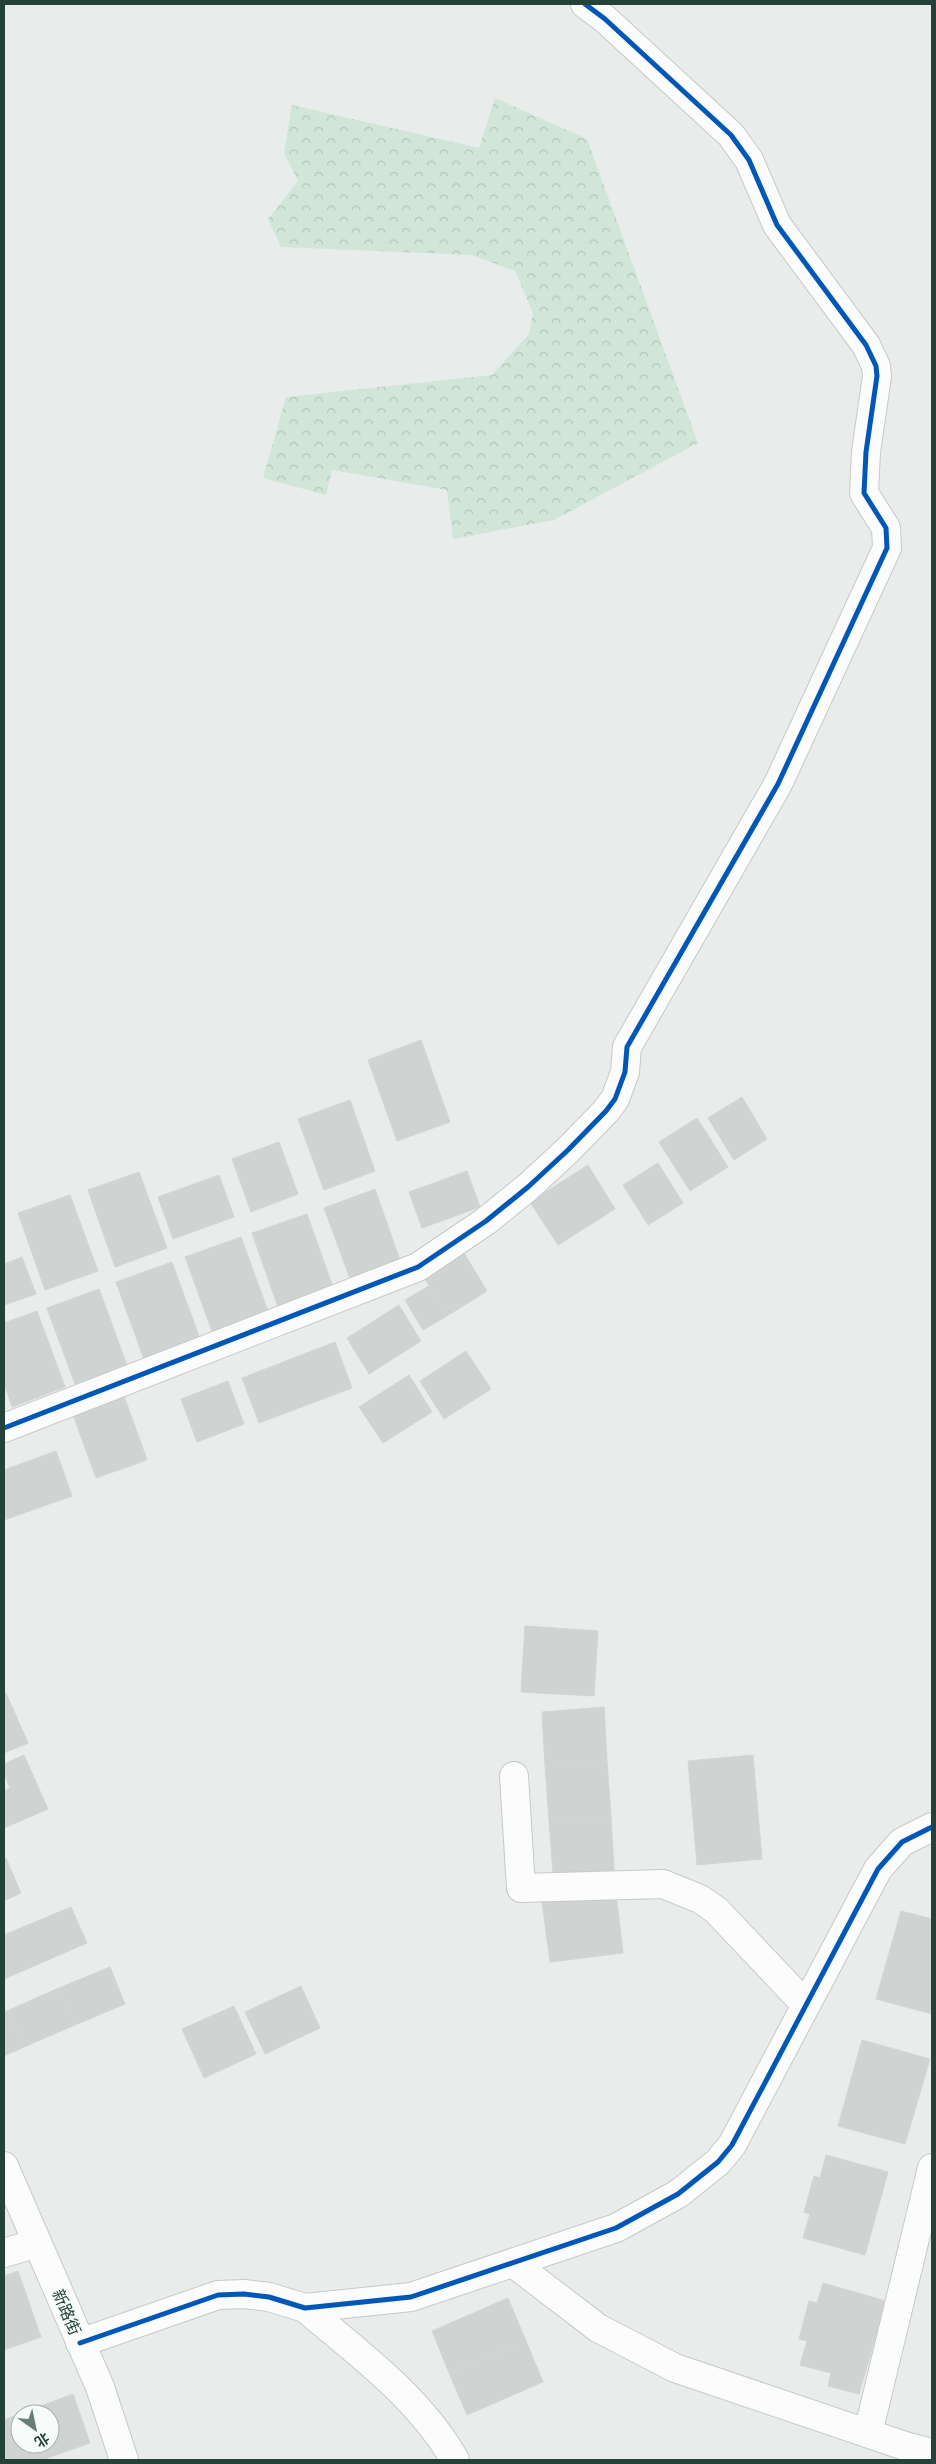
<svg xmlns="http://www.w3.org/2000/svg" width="936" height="2464" viewBox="0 0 936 2464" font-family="Rubik,'Noto Sans SC',sans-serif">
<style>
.forest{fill:url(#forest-crowns)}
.building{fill:#cfd4d2;stroke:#d1d6d4;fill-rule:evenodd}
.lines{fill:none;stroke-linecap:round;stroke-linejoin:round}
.minor-casing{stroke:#c5cac8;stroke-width:30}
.minor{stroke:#fcfcfc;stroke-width:28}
.cycleway-casing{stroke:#f7fbf9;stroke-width:8}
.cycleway{stroke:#0057b8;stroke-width:5}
.labels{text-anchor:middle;stroke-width:4.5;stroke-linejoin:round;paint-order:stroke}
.street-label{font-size:16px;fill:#24423a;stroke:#f7fbf9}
</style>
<defs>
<pattern id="forest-crowns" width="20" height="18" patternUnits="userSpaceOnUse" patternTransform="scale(1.25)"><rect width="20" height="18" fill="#d1e6d8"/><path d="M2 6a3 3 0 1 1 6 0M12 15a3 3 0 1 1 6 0" fill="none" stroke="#b3c6ba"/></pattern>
</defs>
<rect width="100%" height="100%" fill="#e8edeb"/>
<!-- forest -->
<path class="forest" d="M495,98L587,139L698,443L554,520L453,539L447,490L332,470L326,495L263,478L286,397L492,375L529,334L533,313L515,271L472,255L281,247L268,219L298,181L284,153L292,105L479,148Z"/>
<!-- building -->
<path class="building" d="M421,1040L450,1122L397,1141L368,1060Z
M742,1097L767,1139L734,1160L708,1118Z
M350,1100L375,1171L324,1190L298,1119Z
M697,1118L728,1167L690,1191L659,1142Z
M279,1142L298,1194L251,1212L232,1159Z
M658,1163L683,1203L648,1225L623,1185Z
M588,1165L615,1209L558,1245L530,1202Z
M467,1171L480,1207L422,1228L409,1192Z
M139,1172L167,1248L115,1267L88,1190Z
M219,1175L234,1217L173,1239L158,1197Z
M375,1189L402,1266L352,1284L324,1208Z
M70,1195L98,1271L45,1290L18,1213Z
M307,1214L334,1290L279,1310L252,1233Z
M241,1237L269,1314L213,1334L185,1257Z
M464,1253L487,1291L447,1316L424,1277Z
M22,1257L36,1294L4,1305V1264Z
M172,1262L200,1339L144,1359L116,1282Z
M429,1286L447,1316L423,1330L405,1300Z
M99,1289L127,1365L75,1384L47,1308Z
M399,1305L421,1341L369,1374L347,1338Z
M37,1311L65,1387L12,1407L4,1383V1323Z
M335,1342L352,1388L259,1423L242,1378Z
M466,1351L491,1389L444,1419L420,1381Z
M409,1375L432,1412L383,1443L359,1407Z
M228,1381L244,1424L197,1442L181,1399Z
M123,1393L147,1460L96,1478L72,1412Z
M56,1451L72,1496L4,1520V1470Z
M525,1626L598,1631L594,1696L521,1692Z
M6,1693L28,1743L4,1753V1694Z
M604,1707L607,1761L545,1766L542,1712Z
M24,1755L48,1809L4,1828V1791L10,1788L4,1774V1764Z
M753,1755L762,1859L697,1865L688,1761Z
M607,1761L611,1816L549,1820L545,1766Z
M611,1816L614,1870L553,1874L549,1820Z
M6,1858L21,1893L4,1901V1860Z
M616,1893L623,1953L550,1962L542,1902Z
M71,1907L87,1943L4,1979V1935Z
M901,1911L932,1919V2014L876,1999Z
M110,1967L125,2004L75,2025L59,1988Z
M301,1986L320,2028L265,2054L245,2012Z
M59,1988L75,2025L24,2047L9,2010Z
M234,2006L256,2054L204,2078L182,2029Z
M9,2010L24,2047L4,2056V2012Z
M862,2040L930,2059L905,2144L838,2126Z
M826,2155L888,2172L865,2255L803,2238L810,2214L804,2212L814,2176L820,2178Z
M18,2271L41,2337L4,2350V2276Z
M823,2283L886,2301L859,2394L828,2386L831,2373L800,2365L807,2341L799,2339L809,2301L817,2303Z
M508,2298L526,2341L449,2373L432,2331Z
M526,2341L543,2382L467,2415L449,2373Z
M73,2394L90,2443L42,2460H5L4,2420ZM20,2414H50V2444H20Z"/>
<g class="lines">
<!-- minor casing -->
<g class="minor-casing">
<path id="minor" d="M4,1428L418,1267L486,1221L528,1187L568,1150L606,1111L615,1099L625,1072L627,1047L778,784L887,548L886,528L864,493L866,452L877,376L876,366L866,345L777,225L749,160L731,135L605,19L585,4
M514,1776L521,1888L663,1884L700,1899L716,1910L806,2005
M4,2166L100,2387L124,2460
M4,2253L37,2243
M513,2263L598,2328L675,2368L905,2446L932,2453
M305,2308C359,2354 419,2397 455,2460
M80,2343L218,2295L244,2294L269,2297L305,2308L411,2297L616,2228L678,2194L718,2162L732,2145L878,1869L902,1842L932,1827
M868,2433L932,2168"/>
</g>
<!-- minor -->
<use href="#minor" class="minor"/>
<!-- cycleway casing -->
<g class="cycleway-casing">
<path id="cycleway" d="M4,1428L418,1267L486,1221L528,1187L568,1150L606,1111L615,1099L625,1072L627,1047L778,784L887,548L886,528L864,493L866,452L877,376L876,366L866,345L777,225L749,160L731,135L605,19L585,4
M80,2343L218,2295L244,2294L269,2297L305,2308L411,2297L616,2228L678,2194L718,2162L732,2145L878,1869L902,1842L932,1827"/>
</g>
<!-- cycleway -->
<use href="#cycleway" class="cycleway"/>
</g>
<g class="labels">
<!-- street labels -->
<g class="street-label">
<text transform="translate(67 2312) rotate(67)" y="6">新路街</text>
</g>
</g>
<!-- border -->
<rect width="936" height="2464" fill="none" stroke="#24423a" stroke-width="10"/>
<!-- north arrow -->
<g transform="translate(35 2429) rotate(147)"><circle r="24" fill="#f7fbf9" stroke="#a3b1ad"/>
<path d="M0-4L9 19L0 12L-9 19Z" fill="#697e78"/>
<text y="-8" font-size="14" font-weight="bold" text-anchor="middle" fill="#24423a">北</text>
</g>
</svg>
